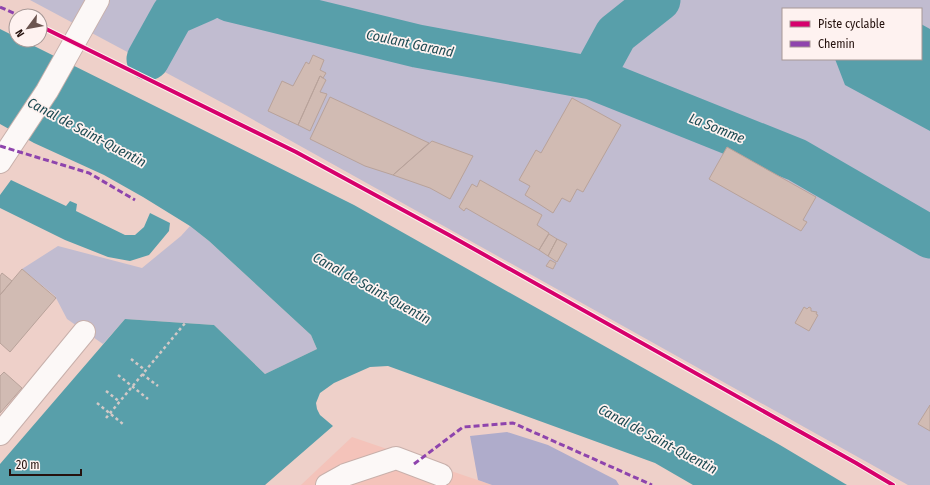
<svg xmlns="http://www.w3.org/2000/svg" width="930" height="485" viewBox="0 0 930 485" font-family="'Fira Sans Condensed',sans-serif">
<style>
.built{fill:#f4c3ba}
.green{fill:#c1bcd0;fill-rule:evenodd}
.forest{fill:#afaccb}
.water{fill:#589faa}
.lines{fill:none;stroke-linecap:round;stroke-linejoin:round}
.river{stroke:#589faa;stroke-width:43}
.building{fill:#d1bbb3;stroke:#b8a29a}
.minor-casing{stroke:#c8b0ab;stroke-width:24}
.major-casing{stroke:#c8b0ab;stroke-width:24}
.path{stroke:#d2c9c7;stroke-width:2.5;stroke-dasharray:3 3;stroke-linecap:butt}
.minor{stroke:#fcf8f7;stroke-width:22}
.major{stroke:#fcf8f7;stroke-width:22}
.quiet{stroke:#8e44ad;stroke-width:3;stroke-dasharray:6 3;stroke-linecap:butt}
.cycleway-casing{stroke:#fef2f0;stroke-width:6}
.cycleway{stroke:#d6006c;stroke-width:4}
.labels{text-anchor:middle;stroke-width:3.5;stroke-linejoin:round;paint-order:stroke}
.water-label{font-size:14px;font-style:italic;fill:#1e4b53;stroke:#fef2f0}
</style>
<rect width="100%" height="100%" fill="#eed0c9"/>
<!-- built -->
<path class="built" d="M352,437L492,485H301Z"/>
<!-- green -->
<path class="green" d="M30,0H930V485H908L234,109ZM783,9H921V59H783Z
M190,226L209,241L311,335L317,349L265,374L214,325L125,319L103,344L67,319L55,296L22,269L58,246L142,268L181,236Z"/>
<!-- forest -->
<path class="forest" d="M507,432L548,445L616,480L619,485H492L478,480L470,436Z"/>
<!-- water -->
<path class="water" d="M921,24L930,29V131L845,85L835,59H921Z
M0,29L16,37V40H22L354,205L780,445L847,485H693L655,463L388,366L370,367L334,383L320,393L316,403L317,409L320,415L333,426L265,485H0V464L125,319L214,325L265,374L317,349L311,335L209,241L190,226L143,197L104,175L34,143L0,124Z
M11,180L66,206L70,201L77,204L76,211L125,235H135L144,227L150,213L170,223L169,231L149,255L130,261L108,257L65,240L0,208V195Z"/>
<g class="lines">
<!-- river -->
<path class="river" d="M229,0L417,46L592,78
M659,0L616,34L592,78L797,160L930,237
M148,59L173,14L205,0"/>
</g>
<!-- building -->
<path class="building" d="M313,55L324,60L320,70L326,73L323,78L320,76L298,125L268,111L282,81L293,86L306,62L309,64Z
M320,76L326,80L320,92L327,94L310,131L298,125Z
M330,97L429,143L393,175L365,166L310,139Z
M572,98L621,125L583,192L577,189L570,202L562,198L553,213L525,195L530,186L519,180L536,150L541,153Z
M432,141L473,156L450,199L430,188L393,175Z
M727,147L816,197L803,220L807,222L801,231L709,179Z
M480,180L542,215L537,225L549,233L539,250L466,208L464,211L459,207L472,184L477,187Z
M549,234L557,239L548,256L539,250Z
M557,239L567,244L557,262L548,256Z
M550,260L556,263L553,269L546,266Z
M22,269L56,298L10,352L0,343V295Z
M2,273L12,281L0,295V276Z
M804,307L807,309L809,307L811,308V311L817,312L816,314L818,315L809,331L795,323Z
M4,372L22,388L0,413V376Z
M930,405V431L918,424Z"/>
<g class="lines">
<!-- minor casing -->
<g class="minor-casing">
<path id="minor" d="M0,434L84,332
M327,485L345,475L396,458L441,475"/>
</g>
<!-- major casing -->
<g class="major-casing">
<path id="major" d="M0,162L47,91L98,0"/>
</g>
<!-- path -->
<path class="path" d="M131,359L145,370
M142,374L158,386
M118,375L148,399
M106,391L120,402
M97,403L123,424
M106,418L186,322"/>
<!-- minor -->
<use href="#minor" class="minor"/>
<!-- major -->
<use href="#major" class="major"/>
<!-- quiet -->
<path class="quiet" d="M0,7L20,16
M0,146L89,173L135,200
M414,464L463,427L513,423L652,485"/>
<!-- cycleway casing -->
<g class="cycleway-casing">
<path id="cycleway" d="M40,26L296,152L449,235L856,463L893,485"/>
</g>
<!-- cycleway -->
<use href="#cycleway" class="cycleway"/>
</g>
<g class="labels">
<!-- water labels -->
<g class="water-label">
<text transform="translate(410 43) rotate(12)" y="5">Coulant Garand</text>
<text transform="translate(717 128) rotate(22)" y="5">La Somme</text>
<text transform="translate(87 132) rotate(28)" y="5">Canal de Saint-Quentin</text>
<text transform="translate(372 288) rotate(29)" y="5">Canal de Saint-Quentin</text>
<text transform="translate(658 439) rotate(28)" y="5">Canal de Saint-Quentin</text>
</g>
</g>
<!-- legend -->
<rect x="782" y="8" width="140" height="52" fill="#fef2f0" stroke="#a79896"/>
<rect x="790" y="21" width="20" height="6" fill="#d6006c" stroke="#a79896"/>
<text x="818" y="28" font-size="12" fill="#25120e">Piste cyclable</text>
<rect x="790" y="41" width="20" height="6" fill="#8e44ad" stroke="#a79896"/>
<text x="818" y="48" font-size="12" fill="#25120e">Chemin</text>
<!-- north arrow -->
<g transform="translate(28 28) rotate(238)"><circle r="19" fill="#fef2f0" stroke="#a79896"/>
<path d="M0-3L7 15L0 10L-7 15Z" fill="#6b544f"/>
<text y="-6" font-size="11" font-weight="bold" text-anchor="middle" fill="#25120e">N</text>
</g>
<!-- scale -->
<path d="M10 469v6h71v-6" fill="none" stroke="#25120e" stroke-width="2"/>
<text x="16" y="469" font-size="12" fill="#25120e" stroke="#fef2f0" stroke-width="3" paint-order="stroke">20 m</text>
</svg>
